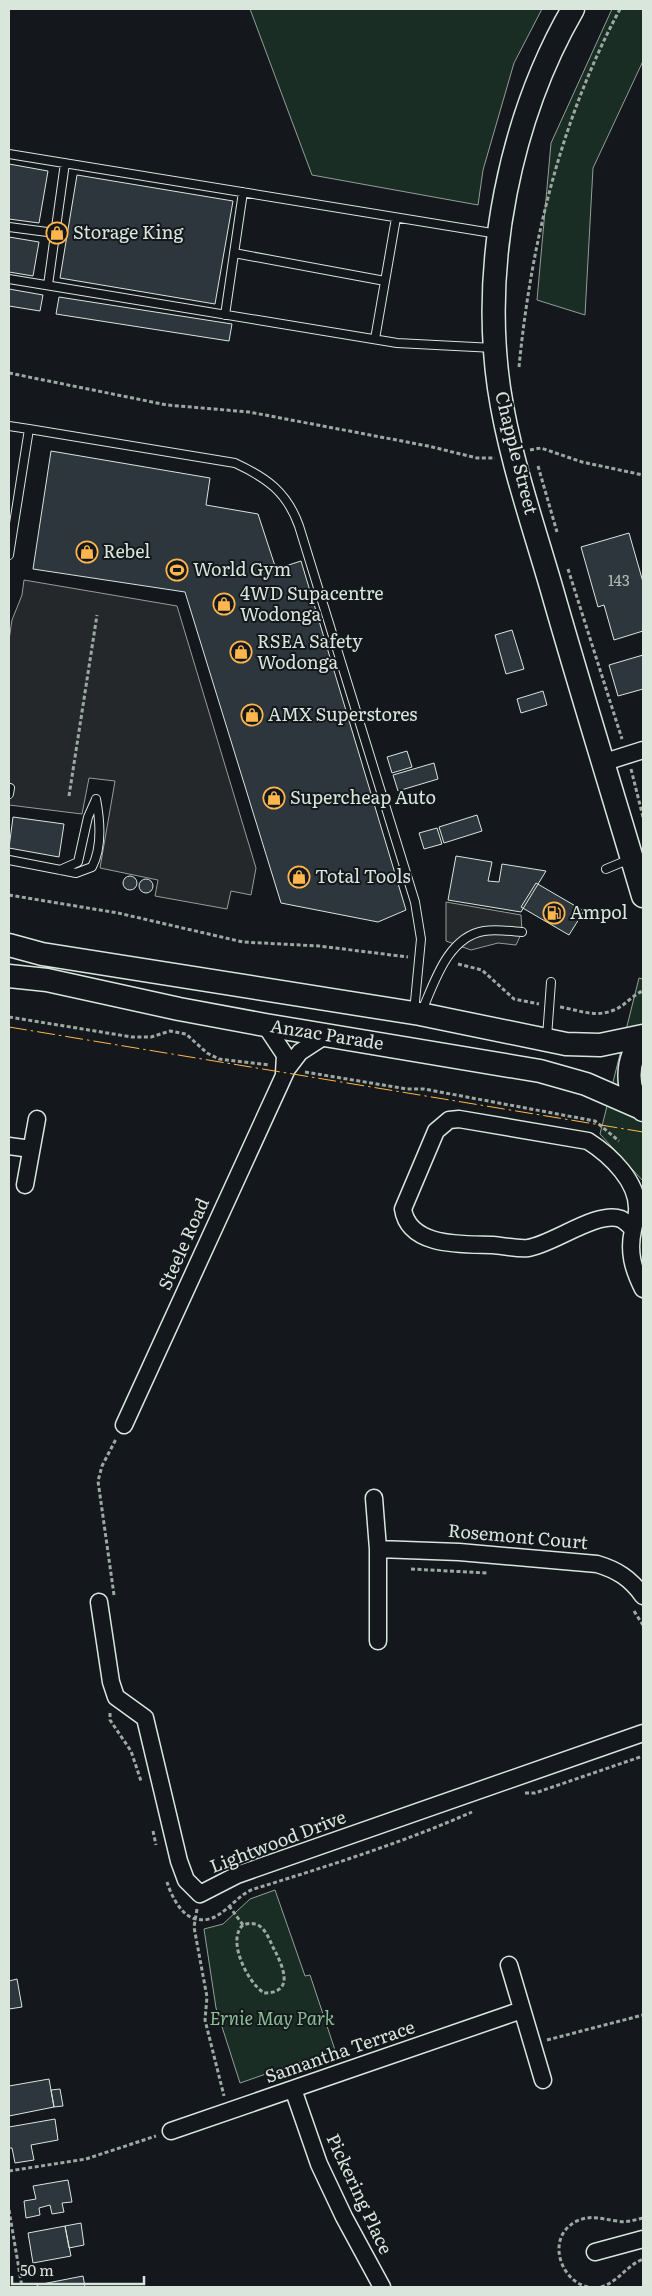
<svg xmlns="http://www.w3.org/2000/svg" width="652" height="2296" viewBox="0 0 652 2296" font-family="Literata,serif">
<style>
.green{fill:#1a2d24;stroke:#939e99}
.parking{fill:#24282b;stroke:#939e99}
.building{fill:#2c363c;stroke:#d8e6dc}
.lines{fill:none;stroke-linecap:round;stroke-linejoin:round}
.lane-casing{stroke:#d8e6dc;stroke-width:10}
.street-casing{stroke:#d8e6dc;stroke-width:19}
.secondary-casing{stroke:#d8e6dc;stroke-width:25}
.path{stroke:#9da8a2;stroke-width:3;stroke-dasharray:4 2.5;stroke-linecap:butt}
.lane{stroke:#14181c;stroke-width:8}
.street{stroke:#14181c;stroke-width:16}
.secondary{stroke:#14181c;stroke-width:22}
.power{stroke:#ffb74d;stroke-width:1;stroke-dasharray:18 4 2.5 4;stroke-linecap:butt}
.labels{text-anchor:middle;stroke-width:4;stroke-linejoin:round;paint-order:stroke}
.number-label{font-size:15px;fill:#adbab4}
.poi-label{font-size:18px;fill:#d8e6dc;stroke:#14181c;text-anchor:start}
.street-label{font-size:18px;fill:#d8e6dc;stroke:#14181c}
.park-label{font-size:18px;font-style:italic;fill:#8ac095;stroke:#14181c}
</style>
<rect width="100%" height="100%" fill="#14181c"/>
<!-- green -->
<path class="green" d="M250,9H542L514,63L483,170L478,205L312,175Z
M612,9H643V61L593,168L585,315L537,300L551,143Z
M639,978L643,979V1181L600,1134Z
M275,1890L305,1976L310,1975L335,2050L240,2083L216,2008L204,1929L223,1924L250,1899Z"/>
<!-- parking -->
<path class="parking" d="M24,580L177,606L256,868L251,895L231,891L227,909L155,896L158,880L100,868L115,781L89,778L82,814L9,805V640L12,620L22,595Z
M446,902L521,915L522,932L516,945L498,943L471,950L446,941Z"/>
<!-- building -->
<path class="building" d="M9,164L48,171L39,223L9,219Z
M77,175L233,201L215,304L60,278Z
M9,237L39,242L33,276L9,272Z
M9,289L43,295L40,311L9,306Z
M59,297L232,324L229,341L56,314Z
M51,451L210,478L206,505L258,514L276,569L301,561L406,910L378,922L281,903L185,592L33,569Z
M629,533L643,582V631L614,640L604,605L598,607L581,547Z
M512,630L524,669L506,674L495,635Z
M643,655V689L618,696L609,665Z
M543,691L547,705L521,713L517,699Z
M407,751L412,767L392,773L387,757Z
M434,763L438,779L398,791L393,775Z
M477,815L482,831L444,843L439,827Z
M13,817L64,824L59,857L9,848Z
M437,828L442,844L424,849L419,833Z
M456,856L492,862L488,881L499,882L502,864L546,871L521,912L448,900Z
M123 883a7 7 0 1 1 14 0a7 7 0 1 1-14 0Z
M139 886a7 7 0 1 1 14 0a7 7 0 1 1-14 0Z
M536,883L584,911L569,935L521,907Z
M17,1979L22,2007L9,2009V1981Z
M49,2079L54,2107L9,2116V2086Z
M60,2089L63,2106L54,2107L51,2090Z
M55,2119L58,2140L31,2145L34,2160L15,2163L12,2148H9V2127Z
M68,2180L72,2202L62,2203L64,2212L52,2214L50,2205L39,2208L40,2215L26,2218L24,2201L36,2199L33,2186Z
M81,2223L84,2245L69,2248L65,2226Z
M65,2226L71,2256L33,2263L28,2233Z
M83,2276L85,2287H38L37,2285Z"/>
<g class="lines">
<!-- lane casing -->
<g class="lane-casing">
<path id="lane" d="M9,154L498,234
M9,227L55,233
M234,253L385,281
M9,279L397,343L494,348
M48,285L65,163
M225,315L243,192
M375,339L396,218
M9,426L29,429
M9,555L29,429L235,463C267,478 287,492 299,526L415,902L421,939L414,1012
M9,794L10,788
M9,860L76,873L92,867C102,848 100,820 96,799
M606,869L630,859
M60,870L78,862L88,817L96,799
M421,1013C434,984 447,937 484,931C496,929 510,931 522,932
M547,1037L551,982"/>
</g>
<!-- street casing -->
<g class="street-casing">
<path id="street" d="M602,763L643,750
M265,1025L285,1055L284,1073
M9,1146L31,1149
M25,1185L37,1119
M633,1229C630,1226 625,1221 621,1219C597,1210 554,1244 528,1248C517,1249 504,1246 493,1245C464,1244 409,1248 403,1209L436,1131L449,1120L459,1119L588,1141C610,1155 639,1182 637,1211C637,1218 634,1223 633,1230C628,1252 633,1269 643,1289
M124,1425L287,1069L300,1052L326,1035
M374,1498L378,1549V1641
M378,1549L459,1552L597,1564C617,1570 630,1578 643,1596
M99,1602L111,1682L116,1697L145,1718L179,1861L186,1880L200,1894L237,1875L643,1733
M509,1965L543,2080
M293,2089L319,2164L344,2217L382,2287
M171,2131L522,2010
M595,2252L643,2239"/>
</g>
<!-- secondary casing -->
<g class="secondary-casing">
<path id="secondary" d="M573,9C510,118 481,263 499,388C509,456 533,524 552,590C581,692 613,794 643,896
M9,945L42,954L420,1014L566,1044L600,1045L643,1036
M9,976L47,980L179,1009L265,1025L540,1071L586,1084L641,1108
M643,1039C626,1059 624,1090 643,1110"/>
</g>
<!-- path -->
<path class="path" d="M519,367C531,243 561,119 620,9
M9,373L167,405L249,412L428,446L477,458H495
M530,450L541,448L582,462L643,475
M538,466L557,532
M568,569L622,739
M631,769L643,817
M69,796L97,615
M9,895L118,913L243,942L319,946L408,957
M458,964L482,970L514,999L539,1004
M560,1007C579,1010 595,1018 614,1010C625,1006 632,995 643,991
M9,1017L132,1037H151L170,1031L186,1034L207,1053L219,1059L270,1065
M305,1072L407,1089H424L595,1121L619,1141
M411,1569L487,1573
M114,1595L98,1481L102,1466L116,1439
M634,1611L643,1625
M110,1713V1720L131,1751L141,1781
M525,1793H535L643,1756
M153,1831L156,1845
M167,1882C171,1895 181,1916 196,1919C221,1925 233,1896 254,1889C328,1866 402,1843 472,1812
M229,1906L243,1925C248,1923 253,1923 258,1925C267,1930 270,1942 275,1951C283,1967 295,1993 264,1993C248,1983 226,1940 243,1925
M197,1909L194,1927L207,1997L205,2020L224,2096
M547,2040L643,2015
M9,2171L86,2159L156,2136
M9,2210L22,2287
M588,2287C560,2281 546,2238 575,2222C590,2214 601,2219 617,2221C626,2223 634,2220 643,2218
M601,2287C618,2282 626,2266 643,2259"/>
<!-- lane -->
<use href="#lane" class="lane"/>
<!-- street -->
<use href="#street" class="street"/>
<!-- secondary -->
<use href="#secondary" class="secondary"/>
<!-- power -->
<path class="power" d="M9,1027L643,1132"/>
</g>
<!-- icons -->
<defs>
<g id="shop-ring" transform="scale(1.125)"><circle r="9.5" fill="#14181c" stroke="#ffb74d" stroke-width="1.5"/><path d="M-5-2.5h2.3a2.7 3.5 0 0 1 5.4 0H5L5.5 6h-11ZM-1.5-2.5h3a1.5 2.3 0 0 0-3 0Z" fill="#ffb74d"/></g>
<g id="stadium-ring" transform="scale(1.125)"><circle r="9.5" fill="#14181c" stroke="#ffb74d" stroke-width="1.5"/><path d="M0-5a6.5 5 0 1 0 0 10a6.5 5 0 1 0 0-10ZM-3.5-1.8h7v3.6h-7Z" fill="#ffb74d"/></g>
<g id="fuel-ring" transform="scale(1.125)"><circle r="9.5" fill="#14181c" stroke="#ffb74d" stroke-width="1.5"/><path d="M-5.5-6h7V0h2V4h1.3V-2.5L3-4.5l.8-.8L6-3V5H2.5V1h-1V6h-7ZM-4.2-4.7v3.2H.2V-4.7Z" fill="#ffb74d"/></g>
</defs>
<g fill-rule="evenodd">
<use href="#shop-ring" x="57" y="233"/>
<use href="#shop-ring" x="87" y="552"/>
<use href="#stadium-ring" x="177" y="570"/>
<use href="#shop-ring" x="224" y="604"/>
<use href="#shop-ring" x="241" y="652"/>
<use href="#shop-ring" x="252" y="715"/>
<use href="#shop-ring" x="274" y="798"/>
<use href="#shop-ring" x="299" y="877"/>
<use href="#fuel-ring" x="554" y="913"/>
</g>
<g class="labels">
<!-- number labels -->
<g class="number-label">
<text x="619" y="586">143</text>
</g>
<!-- poi labels -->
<g class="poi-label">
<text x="73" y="239">Storage King</text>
<text x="103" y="558">Rebel</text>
<text x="193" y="576">World Gym</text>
<text x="240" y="600">4WD Supacentre<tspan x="240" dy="21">Wodonga</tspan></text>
<text x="257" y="648">RSEA Safety<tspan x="257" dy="21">Wodonga</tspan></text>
<text x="268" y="721">AMX Superstores</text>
<text x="290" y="804">Supercheap Auto</text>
<text x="315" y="883">Total Tools</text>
<text x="570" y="919">Ampol</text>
</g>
<!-- street labels -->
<g class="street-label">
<text transform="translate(516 453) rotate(76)" y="6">Chapple Street</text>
<text transform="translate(327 1035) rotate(9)" y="6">Anzac Parade</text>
<text transform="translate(184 1244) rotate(-66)" y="6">Steele Road</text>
<text transform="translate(518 1537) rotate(5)" y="6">Rosemont Court</text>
<text transform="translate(278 1842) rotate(-21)" y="6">Lightwood Drive</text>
<text transform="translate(340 2052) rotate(-19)" y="6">Samantha Terrace</text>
<text transform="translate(359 2194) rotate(65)" y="6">Pickering Place</text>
</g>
<!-- park labels -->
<g class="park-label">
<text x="272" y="2025">Ernie May Park</text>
</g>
</g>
<!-- border -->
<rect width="652" height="2296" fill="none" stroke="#d8e6dc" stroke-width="20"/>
<!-- scale -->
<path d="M12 2276v8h132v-8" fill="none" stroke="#d8e6dc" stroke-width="2.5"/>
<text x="20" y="2276" font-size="15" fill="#d8e6dc" stroke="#14181c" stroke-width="4" paint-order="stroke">50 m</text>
</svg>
